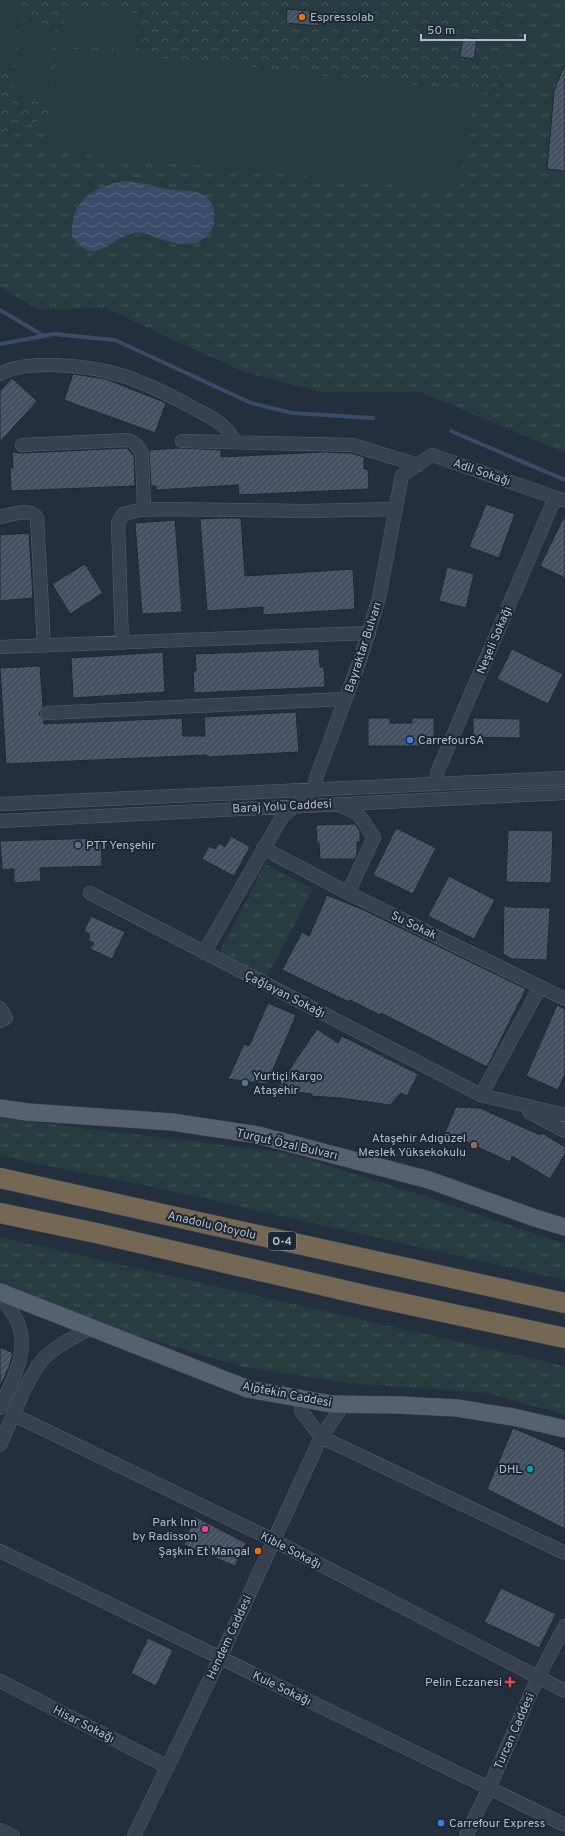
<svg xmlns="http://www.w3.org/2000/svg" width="565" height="1836" viewBox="0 0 565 1836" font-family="Overpass,sans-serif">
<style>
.grass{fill:url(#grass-tufts)}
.park{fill:url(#park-crowns)}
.pitch{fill:#263c3f}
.water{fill:url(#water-waves)}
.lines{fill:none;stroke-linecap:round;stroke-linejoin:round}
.stream{stroke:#394c67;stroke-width:4}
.building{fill:url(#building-hatch);stroke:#1f2835}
.minor-casing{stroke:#565f6c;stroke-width:14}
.major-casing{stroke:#414a57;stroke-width:18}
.highway-casing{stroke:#434c59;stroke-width:21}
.minor{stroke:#38414e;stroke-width:13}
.major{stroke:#56606e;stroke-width:17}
.highway{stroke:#746855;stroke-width:20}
.food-dot{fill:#e8710a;stroke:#1d2633;stroke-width:1.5}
.shop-dot{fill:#3f7fe0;stroke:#1d2633;stroke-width:1.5}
.service-dot{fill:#5c6f8a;stroke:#1d2633;stroke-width:1.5}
.education-dot{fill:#8d6e63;stroke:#1d2633;stroke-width:1.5}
.culture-dot{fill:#0f9aa8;stroke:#1d2633;stroke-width:1.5}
.hotel-dot{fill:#d1479c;stroke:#1d2633;stroke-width:1.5}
.health-dot{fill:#e0444e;stroke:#1d2633;stroke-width:1.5}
.labels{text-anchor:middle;stroke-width:4;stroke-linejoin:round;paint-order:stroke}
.shield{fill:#1d2633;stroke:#878f9c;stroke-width:1}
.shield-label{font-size:11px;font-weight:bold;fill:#b4bcc9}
.poi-label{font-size:12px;fill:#b4bcc9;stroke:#1d2633;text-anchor:start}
.street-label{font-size:12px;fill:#b4bcc9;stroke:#1d2633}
</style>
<defs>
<pattern id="grass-tufts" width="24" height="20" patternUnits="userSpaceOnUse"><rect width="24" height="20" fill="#263c3f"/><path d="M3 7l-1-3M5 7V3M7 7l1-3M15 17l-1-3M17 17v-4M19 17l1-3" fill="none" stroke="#435659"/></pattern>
<pattern id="park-crowns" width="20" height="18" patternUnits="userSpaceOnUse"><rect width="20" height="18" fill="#263c3f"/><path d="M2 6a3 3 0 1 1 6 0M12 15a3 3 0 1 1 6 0" fill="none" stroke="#435659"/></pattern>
<pattern id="water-waves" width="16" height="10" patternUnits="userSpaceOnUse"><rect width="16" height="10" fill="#394c67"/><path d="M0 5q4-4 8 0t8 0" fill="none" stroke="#53647b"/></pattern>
<pattern id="building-hatch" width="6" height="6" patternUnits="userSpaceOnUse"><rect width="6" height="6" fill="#455162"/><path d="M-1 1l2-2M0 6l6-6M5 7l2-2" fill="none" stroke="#5d6877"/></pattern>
</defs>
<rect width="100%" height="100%" fill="#242f3e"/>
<!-- grass -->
<path class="grass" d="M505,0H565V453L421,392H321L244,372L105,308L40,310L0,287V133L49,118L57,47L496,94Z
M265,864L313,889L267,977L219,953Z
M0,1118L289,1153L433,1199L565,1244V1280L158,1188L0,1156Z
M0,1237L565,1366V1415L488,1393L347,1383L244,1367L138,1336L0,1284Z"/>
<!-- park -->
<path class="park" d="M0,0H505L497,95L57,47L49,118L0,133Z"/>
<!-- pitch -->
<path class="pitch" d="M0,0H20L13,70L0,69Z
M67,6L139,14L135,51L62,43Z
M20,21L55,24L48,99L13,96Z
M57,47L476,92L458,191L46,150Z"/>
<!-- water -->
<path class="water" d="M125,181C140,182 153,187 167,189C177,191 188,190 197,192C200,193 205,196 208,198C214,204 215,216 214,224C213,231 203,241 196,243C185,245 171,243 160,239C151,236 144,231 134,233C107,239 97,268 72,237C70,201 93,186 125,181Z"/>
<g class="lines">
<!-- stream -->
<path class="stream" d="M0,310L44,336
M0,344L54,334L115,340L251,403L292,413L373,418
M451,431L565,480"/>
</g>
<!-- building -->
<path class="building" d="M287,9L320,12L318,26L286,23Z
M463,37L477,39L474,59L460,57Z
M564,66H565V171L547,169L554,91Z
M73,374L106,379L166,403L155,433L64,400Z
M12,378L37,401L0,442V391Z
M127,448L134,456L135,486L11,491L10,468H13L12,452L22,453Z
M179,448L221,450V457L323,452L351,453L364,457V469H368L369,489L239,495L238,485L156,490V486H151L149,450Z
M486,504L515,514L499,558L469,547Z
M565,515V578L540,566Z
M218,518H241L245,576L353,569L355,609L263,615V607L207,611L200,519Z
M175,520L182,612L142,614L135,523Z
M29,533L33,598L0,601V535Z
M85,564L103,593L70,614L52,584Z
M447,567L474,574L466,608L439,601Z
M319,649L320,667H324L325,687L194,693L193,671H196L195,654Z
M512,649L563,674L548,704L497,679Z
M163,652L165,692L73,698L71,658Z
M40,666L43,706L39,714L44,720V724L182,718L183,736H205L204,717L296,712L299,752L207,757V755L6,764L0,668Z
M368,718H390V723H412V718H434V746H368Z
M473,718L520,719V738L473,737Z
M355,824L360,831V842H357V854L355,859H320L319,843H317L316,825Z
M396,828L436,848L413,894L373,875Z
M508,830L553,831L551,883L506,882Z
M231,836L250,847L234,876L202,859L209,846L215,849L219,843L225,847Z
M101,838L102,866L40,868L41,881L14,883V869L2,870L0,841Z
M449,876L495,900L474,939L428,916Z
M327,895L364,910L526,989L487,1067L381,1013L380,1015L350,1000L349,1002L282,970L302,932L309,936Z
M504,905L508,907L550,908L547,960L512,959L503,954Z
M91,916L125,932L112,959L90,949L94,943L88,940L90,934L84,931Z
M268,1003L296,1015L267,1084L228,1079L244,1044L249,1046Z
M557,1005L565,1009V1074L558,1090L526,1076Z
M317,1029L338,1043L342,1036L418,1074L407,1096L401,1093L390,1105L341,1098L311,1096L312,1094L276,1089Z
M456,1107L480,1108L540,1135L542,1133L565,1147V1154L550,1179L512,1156L510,1162L445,1132Z
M0,1347L13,1353L9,1367L0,1387Z
M513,1428L565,1450V1529L487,1489Z
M194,1516L246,1543L235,1566L184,1545Z
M501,1588L556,1614L539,1648L484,1622Z
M148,1638L173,1650L156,1686L131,1673Z"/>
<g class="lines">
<!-- minor casing -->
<g class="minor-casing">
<path id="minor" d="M0,374C17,365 34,365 53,365C108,366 141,380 188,405C207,416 225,421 235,442
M182,441L352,445L418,465
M22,445L128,440C136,443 139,447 142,454L144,510
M0,517C10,515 31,507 37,518L44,646
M122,643L118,523L123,514L139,510L163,509L307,511L396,509
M0,647L369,633
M47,713L345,699
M437,783V773L555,498
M0,804L565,778
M338,804L358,814L374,837L348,893
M0,821L565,793
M263,848L348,893L565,999
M90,893L481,1095L540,987
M204,953L282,817L315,789L316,778L360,660L379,598L402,475L432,455L565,501
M0,1008L6,1018L0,1021
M481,1095L565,1115
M529,1112L565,1131
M0,1297C5,1303 11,1310 15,1317C32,1348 13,1379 0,1408
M302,1400L301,1411L321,1437L565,1553
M14,1415L273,1540L565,1691
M0,1445C12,1420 28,1373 47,1355C61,1343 76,1336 92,1328
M0,1551L565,1825
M0,1681L168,1767
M0,1830L13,1836
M134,1836L220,1658L321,1437L344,1404
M466,1836L489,1788L538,1677L565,1626"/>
</g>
<!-- major casing -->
<g class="major-casing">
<path id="major" d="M0,1108L27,1112L172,1122L258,1135L429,1180L535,1218L565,1227
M0,1292L248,1389L331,1404L399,1405L457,1408L513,1417L565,1429"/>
</g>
<!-- highway casing -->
<g class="highway-casing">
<path id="highway" d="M0,1178L565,1303
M0,1213L96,1233L373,1297L565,1338"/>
</g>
<!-- minor -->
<use href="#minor" class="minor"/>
<!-- major -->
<use href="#major" class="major"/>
<!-- highway -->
<use href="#highway" class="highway"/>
</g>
<!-- markers -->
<g class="food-dot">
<circle cx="302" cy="17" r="4"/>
<circle cx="258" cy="1551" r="4"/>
</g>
<g class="shop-dot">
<circle cx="410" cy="740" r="4"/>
<circle cx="441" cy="1823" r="4"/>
</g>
<g class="service-dot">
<circle cx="78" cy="845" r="4"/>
<circle cx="245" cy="1083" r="4"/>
</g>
<circle class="education-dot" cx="474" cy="1145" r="4"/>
<circle class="culture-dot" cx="530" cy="1469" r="4"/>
<circle class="hotel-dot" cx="205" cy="1529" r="4"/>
<path class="health-dot" d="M508 1676h4v4h4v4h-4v4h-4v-4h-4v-4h4z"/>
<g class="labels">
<!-- shield labels -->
<rect class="shield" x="268" y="1232" width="28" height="18" rx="3"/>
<g class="shield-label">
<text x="282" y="1245">O-4</text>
</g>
<!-- poi labels -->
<g class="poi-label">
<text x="310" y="21">Espressolab</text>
<text x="418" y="744">CarrefourSA</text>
<text x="86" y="849">PTT Yenşehir</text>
<text x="253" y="1080">Yurtiçi Kargo<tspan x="253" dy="14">Ataşehir</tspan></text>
<text x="466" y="1142" text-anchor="end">Ataşehir Adıgüzel<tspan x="466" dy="14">Meslek Yüksekokulu</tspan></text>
<text x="522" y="1473" text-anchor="end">DHL</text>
<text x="197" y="1526" text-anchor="end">Park Inn<tspan x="197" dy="14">by Radisson</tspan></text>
<text x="250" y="1555" text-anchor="end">Şaşkın Et Mangal</text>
<text x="502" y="1686" text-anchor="end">Pelin Eczanesi</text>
<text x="449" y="1827">Carrefour Express</text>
</g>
<!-- street labels -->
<g class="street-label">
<text transform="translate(482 472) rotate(19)" y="4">Adil Sokağı</text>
<text transform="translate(494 640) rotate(-67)" y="4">Neşeli Sokağı</text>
<text transform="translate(363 647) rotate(-72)" y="4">Bayraktar Bulvarı</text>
<text transform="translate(282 806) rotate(-3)" y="4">Baraj Yolu Caddesi</text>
<text transform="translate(414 925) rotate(26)" y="4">Su Sokak</text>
<text transform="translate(285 994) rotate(27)" y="4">Çağlayan Sokağı</text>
<text transform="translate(287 1144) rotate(13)" y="4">Turgut Özal Bulvarı</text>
<text transform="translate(212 1225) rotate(13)" y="4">Anadolu Otoyolu</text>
<text transform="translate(287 1394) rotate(11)" y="4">Alptekin Caddesi</text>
<text transform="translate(291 1550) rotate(27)" y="4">Kible Sokağı</text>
<text transform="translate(229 1637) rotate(-65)" y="4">Hendem Caddesi</text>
<text transform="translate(282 1688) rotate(26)" y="4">Kule Sokağı</text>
<text transform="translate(84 1724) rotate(27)" y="4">Hisar Sokağı</text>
<text transform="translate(514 1731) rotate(-66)" y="4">Turcan Caddesi</text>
</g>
</g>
<!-- scale -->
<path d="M421 34v6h104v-6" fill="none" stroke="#b4bcc9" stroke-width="2"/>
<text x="427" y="34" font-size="12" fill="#b4bcc9" stroke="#1d2633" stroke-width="3" paint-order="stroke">50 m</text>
</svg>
